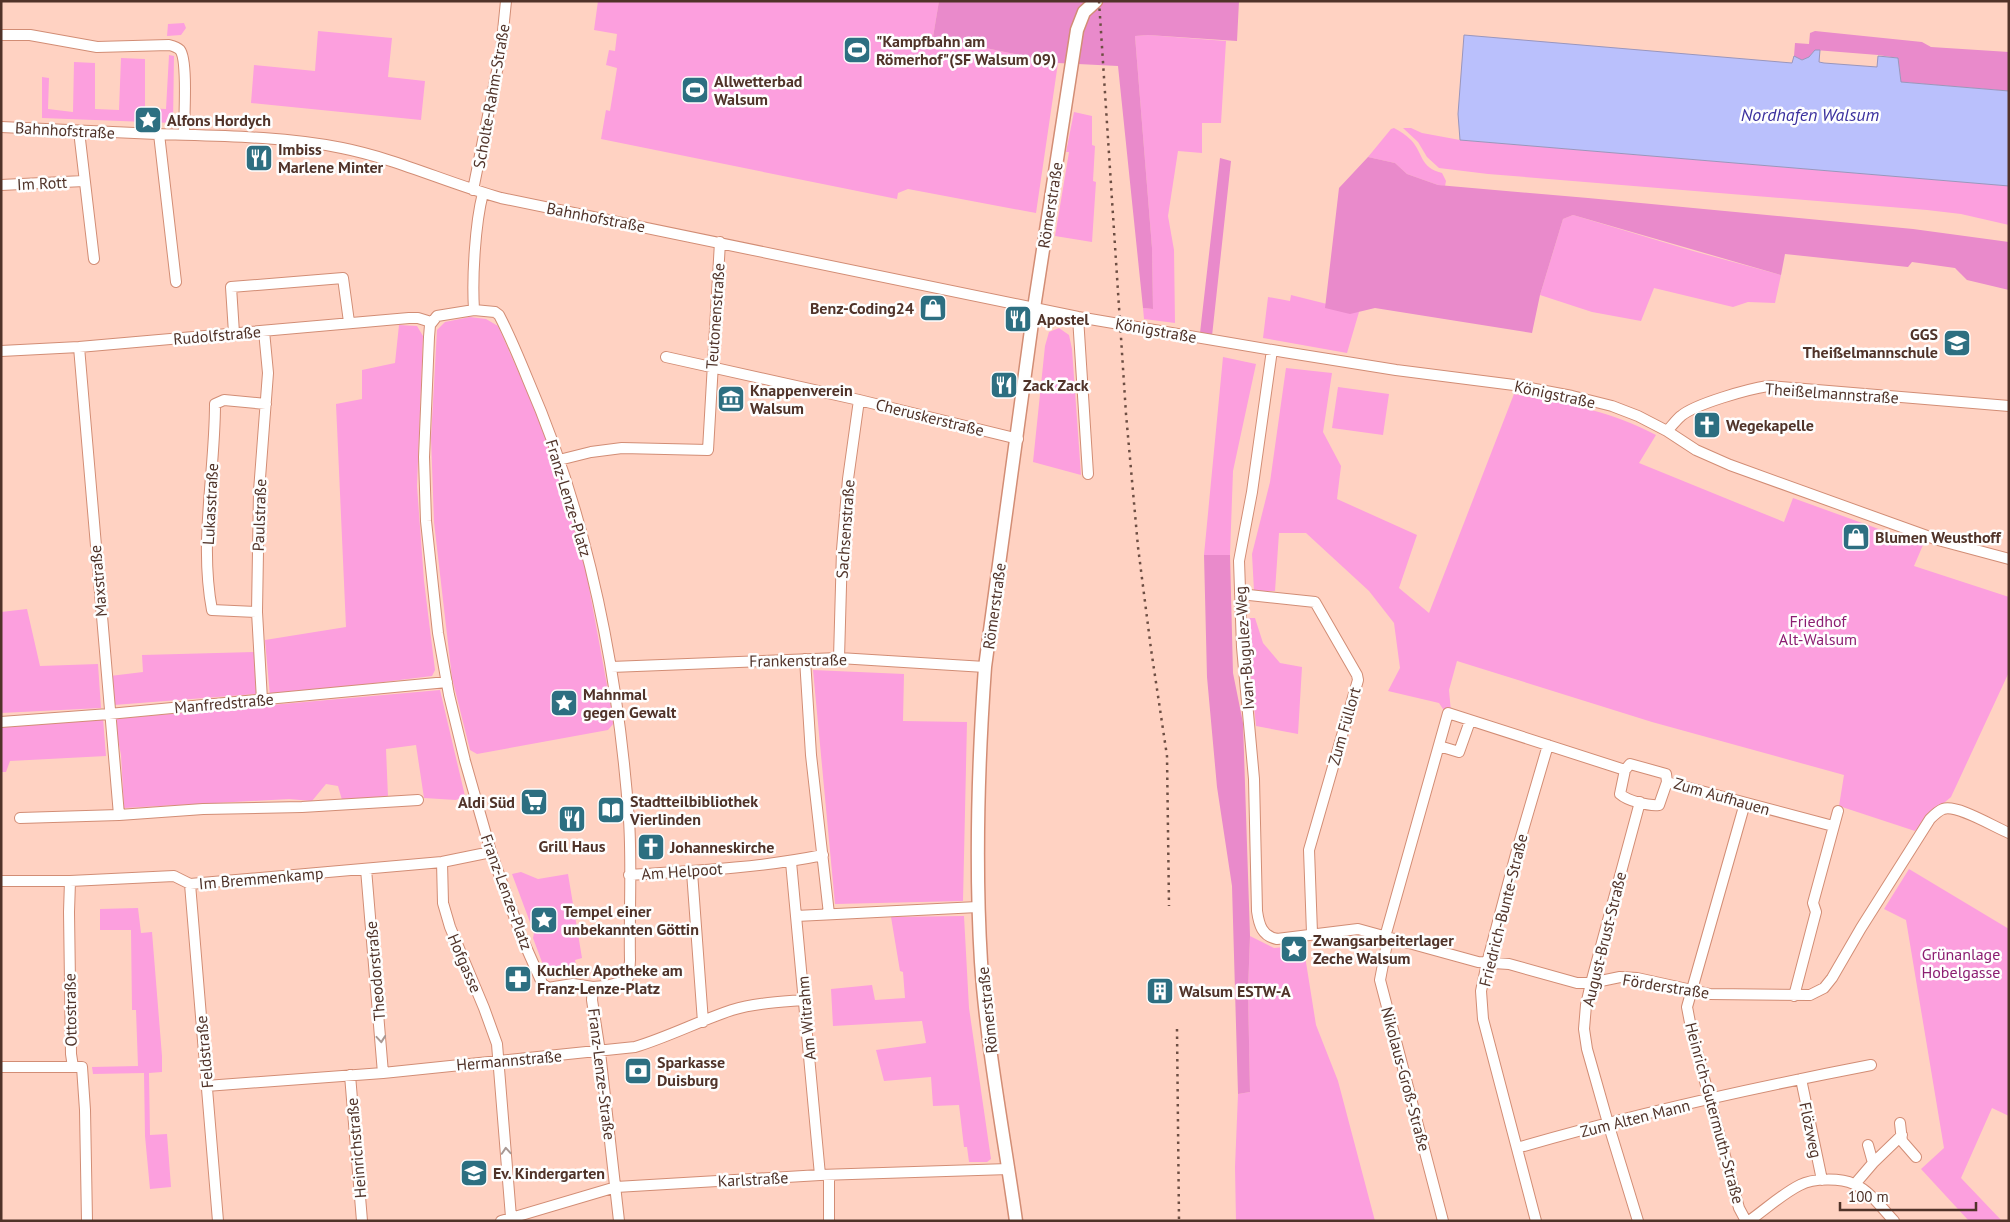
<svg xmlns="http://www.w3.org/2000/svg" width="2010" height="1222" viewBox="0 0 2010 1222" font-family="'PT Sans',sans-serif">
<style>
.green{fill:#fc9fde}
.forest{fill:#e98acb}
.water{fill:#bac0fc;stroke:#9a96bd}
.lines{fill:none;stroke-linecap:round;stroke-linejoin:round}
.minor-casing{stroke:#d28d75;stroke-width:12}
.major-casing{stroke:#d28d75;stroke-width:15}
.minor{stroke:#fff;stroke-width:10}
.major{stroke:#fff;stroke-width:12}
.rail{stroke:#6d4e43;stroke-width:2.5;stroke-dasharray:2.5 5;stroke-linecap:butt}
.oneway{stroke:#a89994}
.labels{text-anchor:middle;stroke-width:5;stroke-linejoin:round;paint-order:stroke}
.poi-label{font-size:16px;font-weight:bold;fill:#503329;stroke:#fefefe;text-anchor:start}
.street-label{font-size:16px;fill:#503329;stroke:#fefefe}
.park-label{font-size:16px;fill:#8c1d71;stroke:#fefefe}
.water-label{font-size:18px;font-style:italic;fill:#3b309e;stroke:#fefefe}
</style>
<rect width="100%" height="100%" fill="#ffd2c2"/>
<!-- green -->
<path class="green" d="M598,1H939L933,37L1058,63L1036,213L908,189L898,193L897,199L601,139L606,110L610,111L617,68L606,65L609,50L615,51L617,34L594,30Z
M184,23L186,28L181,35L167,36L168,24Z
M318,31L392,38L388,77L425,81L421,120L251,103L254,65L315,71Z
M1148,35L1226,41L1221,123H1202V153L1178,151L1168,216L1174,250L1175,323L1144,319L1143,308L1153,309L1152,248L1135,36Z
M169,55L174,56L173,123L42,118V77L49,78L48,109L73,112L74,62L95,63V109L119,110L121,58L145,59V108L166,109Z
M1074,112L1092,116V145L1095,146L1093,181L1096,182L1092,242L1055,236L1069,152H1066Z
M1394,128C1400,131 1406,135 1411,140C1424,154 1419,167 1442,173L1446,181L1445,186L1438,185L1407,174L1395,163L1368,157L1391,129Z
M1403,128H1411L1422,133L1460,140L2009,186V225L1961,214L1927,210L1488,174L1439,168L1427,157L1418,142Z
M1573,215L1693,251L1781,275L1775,303L1748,302L1733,307L1654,288L1641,321L1592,312L1540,295L1563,219Z
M1291,295L1359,312L1347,353L1263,338L1268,297L1290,301Z
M470,317L486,319L498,326L558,461L581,544L614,723L608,730L477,754L470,750L452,678L434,522L431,438L437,330L445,322Z
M399,325L417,326L423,336L417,486L424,581L435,670L432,676L270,696L265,640L346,627L336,404L362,399V370L395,363Z
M1059,328L1069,335L1072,349L1081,475L1033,462L1045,346L1049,332Z
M1223,357L1256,364L1233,471L1230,555H1204Z
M1286,368L1332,373L1323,432L1341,466L1337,499L1417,535L1399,588L1429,613L1514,394C1563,402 1611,411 1656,435L1639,463L1784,522L1793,498L1923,545L1914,566L2009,597V672L1951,797L1925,819L1915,831L1839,806L1844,775L1652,722L1457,661L1449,690L1451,712H1445L1439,703L1388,691L1400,668L1394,623L1369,591L1306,533H1279L1275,591H1254L1252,554L1270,482Z
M1338,387L1389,394L1383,435L1332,428Z
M27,609L40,666L98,664L101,708L1,713V612Z
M1245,618H1255L1263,643L1280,663L1302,667L1298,734L1256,726Z
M254,652L256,694L114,705L110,676L143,672L142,655Z
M813,670L904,674L903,721L967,722L963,901L835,904Z
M440,690L465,796L456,800L424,798L416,745L386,749L388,797L342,800L338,786L326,784L312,801L289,799L124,808L121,755L114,719Z
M103,718L106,756L10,761L6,772H1V726Z
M1909,869L2009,929V1116L1992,1108L1961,1178L2002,1221H1969L1921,1169L1944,1148L1906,920L1884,909Z
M521,872L538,879L568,874L582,958L575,960L577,971L550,976L546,973L533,938L534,933L512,874Z
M138,908L141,933L152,932L162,1056V1072L149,1073L150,1135L167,1134L171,1187L150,1189L145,1136L144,1073L93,1074L92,1067L138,1066L136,1010H132L131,930H100V909Z
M964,916L969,1008L991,1159L987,1162H969L967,1147H964L959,1105L933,1106L931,1077L884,1081L876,1050L926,1043L922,1021L833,1026L831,989L872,985L875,1000L905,998L903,972L900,971L891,917Z
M1250,936L1274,948L1307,945L1305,956L1316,1025L1338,1081L1375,1221H1236L1235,1167L1238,1094L1250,1092L1248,991Z"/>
<!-- forest -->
<path class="forest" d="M939,1H1239L1237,41L1148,35L1135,36L1152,248L1153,309L1143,308L1118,66L1058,63L933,37Z
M1815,31L1922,42L1931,47L2009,52V91L1901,82L1898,58L1878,55L1815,50L1809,57L1802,60L1794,56L1795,43L1809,44L1810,33Z
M1368,157L1395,163L1407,174L1438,185L1588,198L1913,229L2009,242V290L1967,280L1955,268L1912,262L1908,267L1785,254L1781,275L1573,215L1563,219L1540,295L1532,333L1375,308L1350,314L1325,308L1339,188Z
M1220,158L1231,161L1212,336L1200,333Z
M1204,555H1230L1233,673L1243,723L1250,936L1248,991L1250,1092L1238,1094L1232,886L1217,787L1207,677Z"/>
<!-- water -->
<path class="water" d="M1464,35L1792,63L1794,56L1802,60L1809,57L1815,50H1820L1819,62L1824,63L1877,67L1878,56L1898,58L1901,82L2009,91V186L1460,140L1458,114Z"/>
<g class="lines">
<!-- minor casing -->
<g class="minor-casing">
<path id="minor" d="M1,35H30L97,47L169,45C173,46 177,47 180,50C188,60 184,118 184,134
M1,127C53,129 105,132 157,134C218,136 281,136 342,148C397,159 447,183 501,198L1078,317L1284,352L1396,370L1514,385L1572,396L1612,406L1638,416L1667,431L1696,450L1730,465L1938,540L2009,559
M79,131L94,259
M159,134L176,282
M1,185L84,181
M473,190L501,51L506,1
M474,310L495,312L499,315C510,336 519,358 528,380C588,518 618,670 629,820C632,865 629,914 630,960L629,975L626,981L605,986L593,987L573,984L548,988L542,983L522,938L491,852L465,761L449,695L438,633L426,521L424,457L429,337L430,325L437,316Z
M474,310C472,278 475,224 483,193
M1078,317L1088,474
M234,333L231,287L343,278L349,322
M79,347L119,815
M1272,350L1252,492L1239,561L1242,647L1254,779L1257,911C1259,925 1262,936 1277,939L1358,929L1478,962L1509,964L1577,983H1591L1620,977L1637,978L1710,994L1810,995L1824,988L1832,978L1861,928L1930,819C1934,815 1938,811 1943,809C1957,804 1994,827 2009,833
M1,351L79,347L409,318H418L431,322
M666,357L859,400L1018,439
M1667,431C1672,426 1676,420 1681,416C1695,404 1748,389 1768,386L2009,406
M559,460L591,452L622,448L708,450L720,242
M1240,594L1315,602L1357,675L1358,680L1309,850L1312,933
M257,612L212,610C199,542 215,473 215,404L224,400L266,404
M839,658L842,550L848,479L859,400
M805,659L811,755L829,914
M611,667L839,658L985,667
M262,700L257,612L259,491L268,373L264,331
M1,722L109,714L447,682
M1439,746L1459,752L1470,721
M1630,764L1666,774L1667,782L1659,805C1648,806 1628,801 1620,794L1625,770Z
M1667,782L1833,826
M1745,803L1687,1007L1692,1033L1739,1208L1746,1221
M20,818L119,815L203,809L302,807L418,800
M442,862L443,903L450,927L484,1008L497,1044L511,1217
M791,862L820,1175
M366,869L383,1073
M692,872L703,1022
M629,875C694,871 759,868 823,855
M1,881H70L174,876L190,884L442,862L491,852
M70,881L69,912L71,1054L73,1067H82L85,1110L87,1221
M190,884L218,1221
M796,916L978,907
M1385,937L1448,713L1625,770
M1388,938L1380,980L1443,1221
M593,987L592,1000L600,1052L619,1221
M1794,996L1816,912L1813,903L1838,811
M1,1067H73
M350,1075L362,1221
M1801,1079L1822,1180
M206,1086L383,1073L635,1047C668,1037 699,1021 732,1010C755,1003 780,1002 804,1000
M1900,1123L1902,1141L1916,1157
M1868,1145L1873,1163
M1517,1148C1633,1114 1752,1088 1871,1065
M829,1175V1221
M1855,1184L1873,1163L1902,1135
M501,1221L616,1187L820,1175L1009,1169
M1536,1221L1483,1019L1481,991L1487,963L1516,854L1548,745
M1638,1221L1608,1123L1587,1049L1584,1029L1586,1005L1591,983L1640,802
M1749,1221C1766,1209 1782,1194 1800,1185C1813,1178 1841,1178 1854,1184C1870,1191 1882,1208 1894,1221"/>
</g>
<!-- major casing -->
<g class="major-casing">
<path id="major" d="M1016,1221C1004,1135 987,1049 981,962C975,864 978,765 985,667L1034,308L1077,30L1084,12L1096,1"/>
</g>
<!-- minor -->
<use href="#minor" class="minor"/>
<!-- major -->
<use href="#major" class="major"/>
<!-- rail -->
<path class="rail" d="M1099,1L1126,414L1138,547L1151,649L1167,756L1169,906
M1177,1029L1179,1221"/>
</g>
<!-- one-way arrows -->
<defs><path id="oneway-chevron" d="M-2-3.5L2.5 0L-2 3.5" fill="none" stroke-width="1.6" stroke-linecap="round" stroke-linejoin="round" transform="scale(1.25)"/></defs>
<g class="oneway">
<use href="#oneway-chevron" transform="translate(381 1039) rotate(85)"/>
<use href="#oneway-chevron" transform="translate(506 1151) rotate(-94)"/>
</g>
<!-- icons -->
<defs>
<g id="stadium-square" transform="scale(1.4375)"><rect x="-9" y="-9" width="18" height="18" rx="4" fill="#2d6f81" stroke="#fefefe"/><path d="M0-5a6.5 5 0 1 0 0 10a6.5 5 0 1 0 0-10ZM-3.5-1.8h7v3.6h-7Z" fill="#fff"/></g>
<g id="sight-square" transform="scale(1.4375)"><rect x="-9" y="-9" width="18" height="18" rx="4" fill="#2d6f81" stroke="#fefefe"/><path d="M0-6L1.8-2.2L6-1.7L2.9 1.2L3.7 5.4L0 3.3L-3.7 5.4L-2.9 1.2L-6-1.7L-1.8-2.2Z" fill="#fff"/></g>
<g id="restaurant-square" transform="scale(1.4375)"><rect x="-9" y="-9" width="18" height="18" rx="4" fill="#2d6f81" stroke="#fefefe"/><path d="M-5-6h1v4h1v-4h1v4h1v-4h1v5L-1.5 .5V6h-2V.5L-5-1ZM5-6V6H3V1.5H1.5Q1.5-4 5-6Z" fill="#fff"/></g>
<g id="shop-square" transform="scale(1.4375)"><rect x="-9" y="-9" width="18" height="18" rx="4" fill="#2d6f81" stroke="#fefefe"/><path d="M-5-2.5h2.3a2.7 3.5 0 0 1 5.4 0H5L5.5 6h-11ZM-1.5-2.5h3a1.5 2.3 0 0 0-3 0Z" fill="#fff"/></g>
<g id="school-square" transform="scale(1.4375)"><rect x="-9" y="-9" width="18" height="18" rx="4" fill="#2d6f81" stroke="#fefefe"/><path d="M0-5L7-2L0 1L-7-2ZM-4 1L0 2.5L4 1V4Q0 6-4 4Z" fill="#fff"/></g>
<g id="museum-square" transform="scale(1.4375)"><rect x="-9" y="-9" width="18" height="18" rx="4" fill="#2d6f81" stroke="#fefefe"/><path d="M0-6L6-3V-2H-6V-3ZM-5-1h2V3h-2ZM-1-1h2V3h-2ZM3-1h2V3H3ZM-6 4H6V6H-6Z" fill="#fff"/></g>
<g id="church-square" transform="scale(1.4375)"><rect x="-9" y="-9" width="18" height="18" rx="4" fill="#2d6f81" stroke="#fefefe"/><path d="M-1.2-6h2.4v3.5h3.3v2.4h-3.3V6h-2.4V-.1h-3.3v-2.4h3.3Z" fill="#fff"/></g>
<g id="supermarket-square" transform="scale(1.4375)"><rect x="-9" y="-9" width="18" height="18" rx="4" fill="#2d6f81" stroke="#fefefe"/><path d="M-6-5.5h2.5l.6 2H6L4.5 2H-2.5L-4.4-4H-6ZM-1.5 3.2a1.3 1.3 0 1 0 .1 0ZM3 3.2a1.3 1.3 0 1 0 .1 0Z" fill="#fff"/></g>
<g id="library-square" transform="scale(1.4375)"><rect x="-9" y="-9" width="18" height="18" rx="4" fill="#2d6f81" stroke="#fefefe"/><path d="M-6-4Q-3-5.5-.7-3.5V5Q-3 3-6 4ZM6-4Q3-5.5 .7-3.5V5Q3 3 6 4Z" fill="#fff"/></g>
<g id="pharmacy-square" transform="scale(1.4375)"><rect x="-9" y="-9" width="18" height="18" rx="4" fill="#2d6f81" stroke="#fefefe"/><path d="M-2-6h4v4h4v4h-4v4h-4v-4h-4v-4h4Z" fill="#fff"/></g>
<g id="building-square" transform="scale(1.4375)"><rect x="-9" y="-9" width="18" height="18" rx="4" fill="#2d6f81" stroke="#fefefe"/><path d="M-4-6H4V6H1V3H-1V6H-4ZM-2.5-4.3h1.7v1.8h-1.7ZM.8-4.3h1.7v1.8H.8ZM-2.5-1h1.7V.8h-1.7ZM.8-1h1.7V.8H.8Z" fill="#fff"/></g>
<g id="bank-square" transform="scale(1.4375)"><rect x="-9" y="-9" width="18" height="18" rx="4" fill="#2d6f81" stroke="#fefefe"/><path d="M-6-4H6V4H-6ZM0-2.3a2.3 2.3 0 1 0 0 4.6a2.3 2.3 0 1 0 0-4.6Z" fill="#fff"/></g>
</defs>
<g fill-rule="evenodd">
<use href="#stadium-square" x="857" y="50"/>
<use href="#stadium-square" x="695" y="90"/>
<use href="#sight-square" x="148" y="120"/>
<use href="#restaurant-square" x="259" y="158"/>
<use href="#shop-square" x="933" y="308"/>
<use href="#restaurant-square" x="1018" y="319"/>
<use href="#school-square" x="1957" y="343"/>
<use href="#restaurant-square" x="1004" y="385"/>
<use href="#museum-square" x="731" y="399"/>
<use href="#church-square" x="1707" y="425"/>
<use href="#shop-square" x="1856" y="537"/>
<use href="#sight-square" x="564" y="703"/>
<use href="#supermarket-square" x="534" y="802"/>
<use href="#library-square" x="611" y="810"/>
<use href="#restaurant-square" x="572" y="819"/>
<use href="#church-square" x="651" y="847"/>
<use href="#sight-square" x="544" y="920"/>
<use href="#sight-square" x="1294" y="949"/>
<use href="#pharmacy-square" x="518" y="979"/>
<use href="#building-square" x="1160" y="991"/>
<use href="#bank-square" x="638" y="1071"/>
<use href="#school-square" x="474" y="1173"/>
</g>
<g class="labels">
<!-- poi labels -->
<g class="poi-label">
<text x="876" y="47">"Kampfbahn am<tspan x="876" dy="18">Römerhof"(SF Walsum 09)</tspan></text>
<text x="714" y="87">Allwetterbad<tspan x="714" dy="18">Walsum</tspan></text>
<text x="167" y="126">Alfons Hordych</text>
<text x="278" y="155">Imbiss<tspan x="278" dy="18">Marlene Minter</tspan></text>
<text x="914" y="314" text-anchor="end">Benz-Coding24</text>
<text x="1037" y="325">Apostel</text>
<text x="1938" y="340" text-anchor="end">GGS<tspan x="1938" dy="18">Theißelmannschule</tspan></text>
<text x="1023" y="391">Zack Zack</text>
<text x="750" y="396">Knappenverein<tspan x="750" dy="18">Walsum</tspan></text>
<text x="1726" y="431">Wegekapelle</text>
<text x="1875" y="543">Blumen Weusthoff</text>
<text x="583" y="700">Mahnmal<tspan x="583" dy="18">gegen Gewalt</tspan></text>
<text x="630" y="807">Stadtteilbibliothek<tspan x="630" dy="18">Vierlinden</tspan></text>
<text x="515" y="808" text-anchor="end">Aldi Süd</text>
<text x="572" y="852" text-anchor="middle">Grill Haus</text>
<text x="670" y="853">Johanneskirche</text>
<text x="563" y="917">Tempel einer<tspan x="563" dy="18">unbekannten Göttin</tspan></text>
<text x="1313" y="946">Zwangsarbeiterlager<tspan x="1313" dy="18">Zeche Walsum</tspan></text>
<text x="537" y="976">Kuchler Apotheke am<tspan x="537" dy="18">Franz-Lenze-Platz</tspan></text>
<text x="1179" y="997">Walsum ESTW-A</text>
<text x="657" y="1068">Sparkasse<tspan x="657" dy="18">Duisburg</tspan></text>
<text x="493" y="1179">Ev. Kindergarten</text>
</g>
<!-- street labels -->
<g class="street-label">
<text transform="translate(491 96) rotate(-80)" y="6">Scholte-Rahm-Straße</text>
<text transform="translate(65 130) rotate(3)" y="6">Bahnhofstraße</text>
<text transform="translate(42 183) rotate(-3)" y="6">Im Rott</text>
<text transform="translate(1050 205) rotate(-81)" y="6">Römerstraße</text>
<text transform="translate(596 217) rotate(11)" y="6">Bahnhofstraße</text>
<text transform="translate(715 316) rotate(-86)" y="6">Teutonenstraße</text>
<text transform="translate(1156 330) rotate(10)" y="6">Königstraße</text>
<text transform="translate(217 335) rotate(-5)" y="6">Rudolfstraße</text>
<text transform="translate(1832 393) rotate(4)" y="6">Theißelmannstraße</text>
<text transform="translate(1555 394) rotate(12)" y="6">Königstraße</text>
<text transform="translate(930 417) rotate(14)" y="6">Cheruskerstraße</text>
<text transform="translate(569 498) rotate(73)" y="6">Franz-Lenze-Platz</text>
<text transform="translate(210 504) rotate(-87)" y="6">Lukasstraße</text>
<text transform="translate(259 515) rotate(-88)" y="6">Paulstraße</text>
<text transform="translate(845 529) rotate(-86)" y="6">Sachsenstraße</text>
<text transform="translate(98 581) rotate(-95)" y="6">Maxstraße</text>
<text transform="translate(994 606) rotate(-82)" y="6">Römerstraße</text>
<text transform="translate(1244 648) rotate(-94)" y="6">Ivan-Bugulez-Weg</text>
<text transform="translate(798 660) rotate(-1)" y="6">Frankenstraße</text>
<text transform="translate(224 703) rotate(-5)" y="6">Manfredstraße</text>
<text transform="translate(1344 726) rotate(-74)" y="6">Zum Füllort</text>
<text transform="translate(1722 796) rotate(16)" y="6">Zum Aufhauen</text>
<text transform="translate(682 871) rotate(-4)" y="6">Am Helpoot</text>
<text transform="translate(261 878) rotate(-5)" y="6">Im Bremmenkamp</text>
<text transform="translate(507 892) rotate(70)" y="6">Franz-Lenze-Platz</text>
<text transform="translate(1503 910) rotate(-76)" y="6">Friedrich-Bunte-Straße</text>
<text transform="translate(1604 939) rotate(-76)" y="6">August-Brust-Straße</text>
<text transform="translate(465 963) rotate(67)" y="6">Hofgasse</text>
<text transform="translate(375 971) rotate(-95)" y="6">Theodorstraße</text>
<text transform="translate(1666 986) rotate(9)" y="6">Förderstraße</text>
<text transform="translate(70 1010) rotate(-91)" y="6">Ottostraße</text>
<text transform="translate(987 1010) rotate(-96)" y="6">Römerstraße</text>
<text transform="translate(806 1018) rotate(-95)" y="6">Am Witrahm</text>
<text transform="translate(204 1052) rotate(-95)" y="6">Feldstraße</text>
<text transform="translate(509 1060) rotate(-5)" y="6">Hermannstraße</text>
<text transform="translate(602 1074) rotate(83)" y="6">Franz-Lenze-Straße</text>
<text transform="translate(1406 1079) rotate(75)" y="6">Nikolaus-Groß-Straße</text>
<text transform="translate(1715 1113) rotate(75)" y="6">Heinrich-Gutermuth-Straße</text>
<text transform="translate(1635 1118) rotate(-14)" y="6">Zum Alten Mann</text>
<text transform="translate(1811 1130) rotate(78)" y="6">Flözweg</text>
<text transform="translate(356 1148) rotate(-95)" y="6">Heinrichstraße</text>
<text transform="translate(753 1179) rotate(-3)" y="6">Karlstraße</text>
</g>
<!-- park labels -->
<g class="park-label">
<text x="1818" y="627">Friedhof<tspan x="1818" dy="18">Alt-Walsum</tspan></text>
<text x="1961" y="960">Grünanlage<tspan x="1961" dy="18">Hobelgasse</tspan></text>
</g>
<!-- water labels -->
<g class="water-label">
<text x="1810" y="121">Nordhafen Walsum</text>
</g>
</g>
<!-- border -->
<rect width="2010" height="1222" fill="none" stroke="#503329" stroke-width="5"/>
<!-- scale -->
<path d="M1840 1202v8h136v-8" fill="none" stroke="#503329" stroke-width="2.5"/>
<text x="1848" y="1202" font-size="15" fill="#503329" stroke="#fefefe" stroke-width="4" paint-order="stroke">100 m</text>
</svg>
